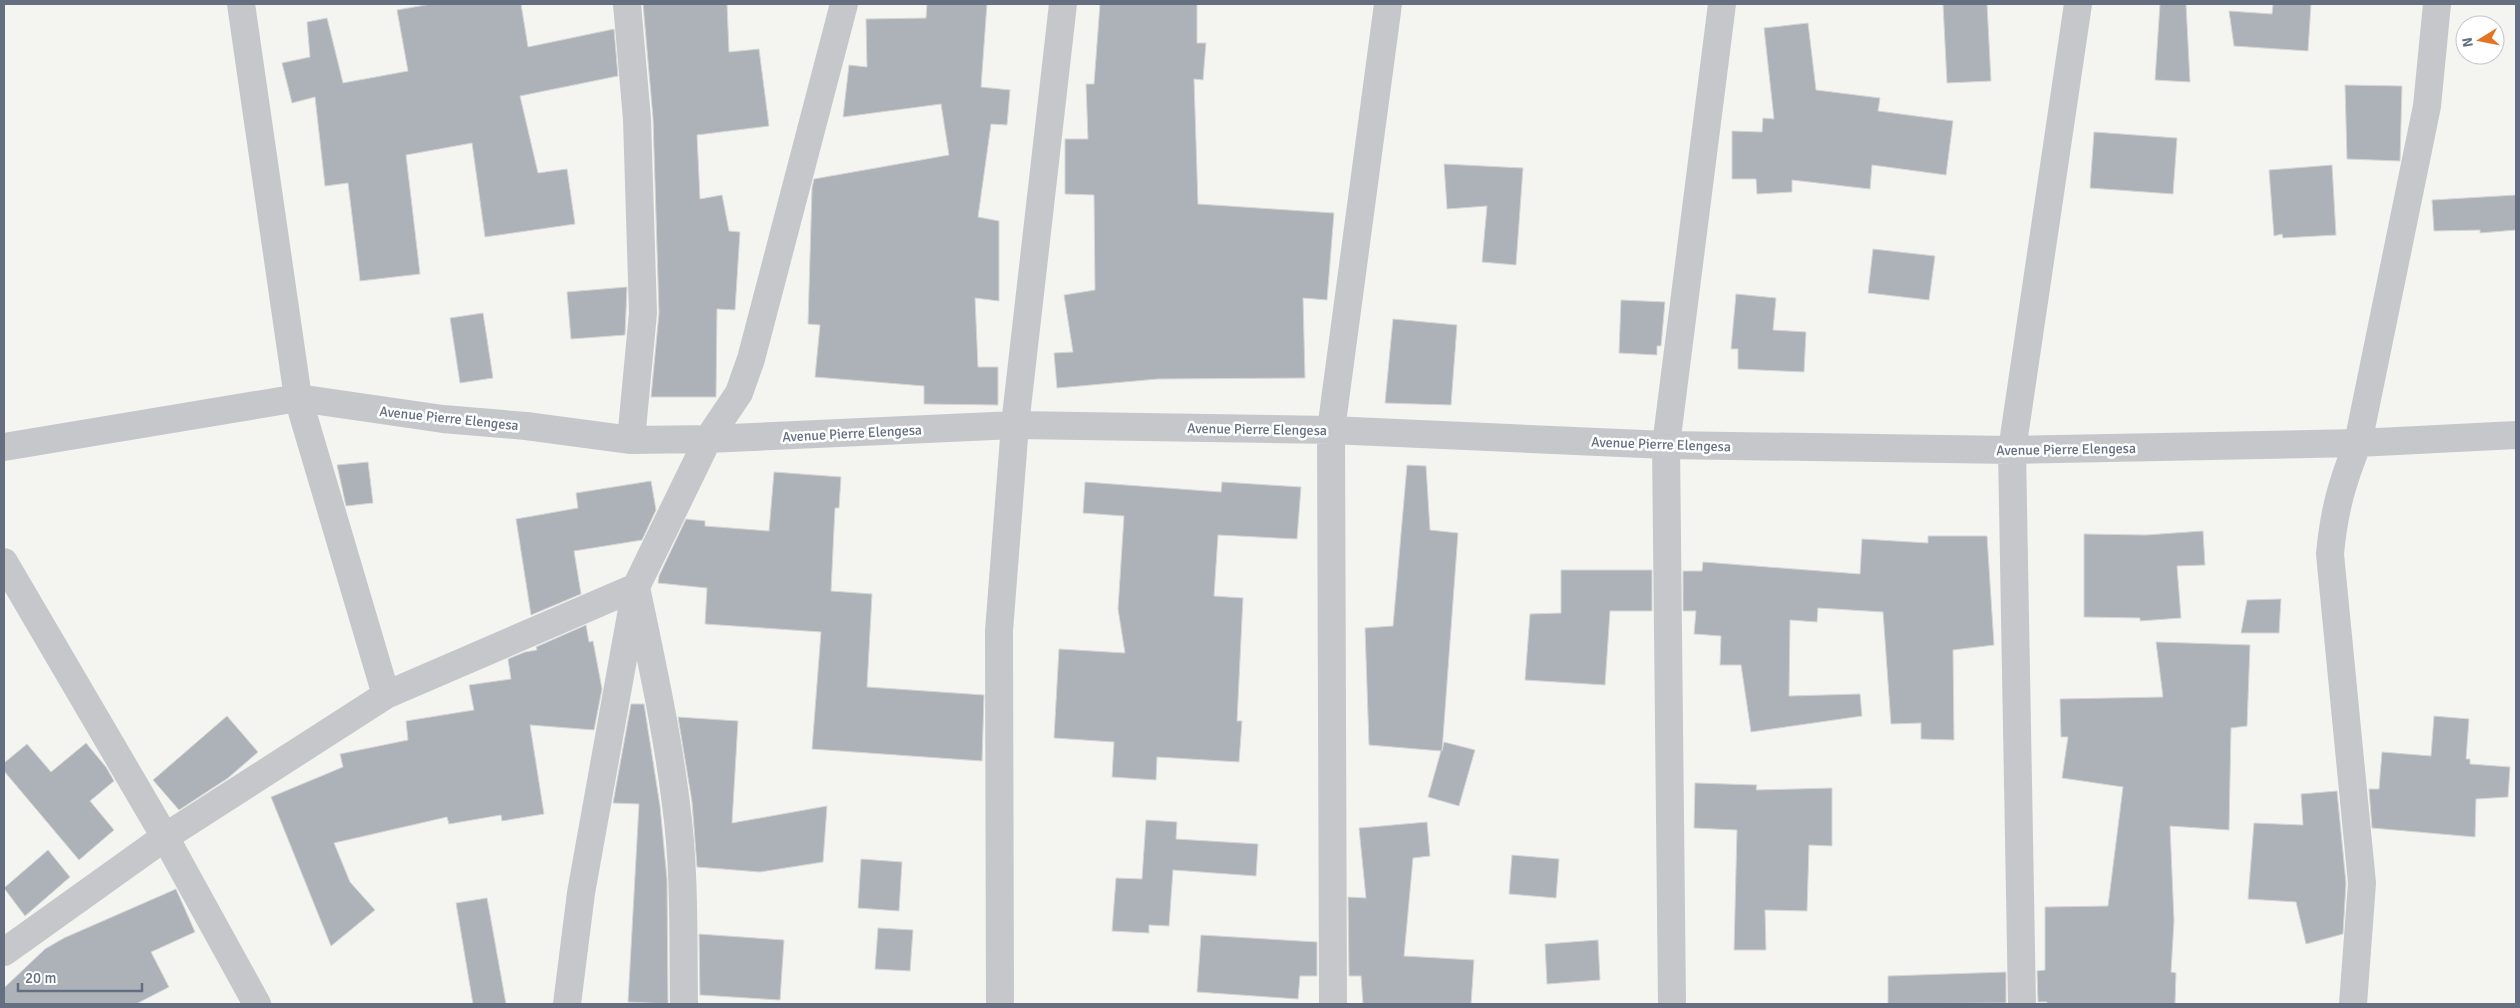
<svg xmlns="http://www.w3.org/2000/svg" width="2520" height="1008" viewBox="0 0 2520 1008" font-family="Signika,sans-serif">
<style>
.building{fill:#adb2b9;stroke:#d6d6d4}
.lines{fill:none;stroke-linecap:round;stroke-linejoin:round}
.minor{stroke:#c5c7cb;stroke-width:28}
.labels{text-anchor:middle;stroke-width:5;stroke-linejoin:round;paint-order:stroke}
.street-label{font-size:14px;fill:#646f82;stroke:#fff}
</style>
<rect width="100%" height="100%" fill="#f4f5f1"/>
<!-- building -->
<path class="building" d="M431,4H521L528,47L614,29L618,76L520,96L538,173L567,169L575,224L485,237L472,143L406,155L420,274L360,281L348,183L325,186L315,97L292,103L282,63L310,57L307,22L327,18L343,83L408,71L397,10Z
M643,4H727L729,52L759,49L769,126L697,135L700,199L722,195L729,231L740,232L735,310L717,309L716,397H651L659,313L653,118Z
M927,4H987L981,87L1010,90L1007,125L991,124L978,217L999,221V301L975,298L978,367H998V405L924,404V386L815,377L820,325L808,324L812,188L814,179L949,155L941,104L843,117L849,65L867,67L866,19L926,18Z
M1100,4H1197V43H1206L1203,80L1194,79L1198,204L1334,213L1327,300L1303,298L1305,378L1158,379L1057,388L1054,353L1073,352L1064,295L1095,290L1094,195L1065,194V139H1088L1086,84H1094Z
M1943,4H1987L1991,81L1947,83Z
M2160,4H2186L2190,82L2155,80Z
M2273,4H2311L2308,51L2234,46L2229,11L2272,14Z
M1808,23L1816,90L1880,98L1878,111L1953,121L1946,175L1872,165L1870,189L1792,180V192L1757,194L1756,179H1732V131L1762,132L1763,118L1774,119L1764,28Z
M2345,85L2402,86L2400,161L2347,159Z
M2094,132L2177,138L2173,194L2090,188Z
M1444,164L1523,168L1516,265L1482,262L1487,206L1447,209Z
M2332,165L2336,235L2283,238L2282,234L2274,236L2269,170Z
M2516,195V230L2480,233V230L2434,231L2432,200Z
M1873,249L1935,256L1929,300L1868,293Z
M627,287L625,335L571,339L567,292Z
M1736,294L1776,298L1773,330L1806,332L1804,372L1738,369V349H1731Z
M1621,300L1665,302L1661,346H1657V355L1619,353Z
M483,313L493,378L460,383L450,318Z
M1393,319L1457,325L1451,405L1385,403Z
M368,462L373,503L346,506L337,465Z
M1407,465L1426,466L1430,530L1458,533L1442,751L1444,742L1475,750L1459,806L1428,797L1441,751L1369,745L1365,628L1393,626Z
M774,472L841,477L839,508H835L831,591L872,594L867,687L984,695L982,761L812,749L821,632L705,624L707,588L658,583L659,576L686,519L705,521V526L769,531Z
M651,481L656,510L642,540L574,551L581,594L531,615L516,519L578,508L576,493Z
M1085,482L1221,492L1222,482L1301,487L1297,539L1218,535L1214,596L1243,598L1237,721H1242L1239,762L1157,757L1156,780L1112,777L1114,742L1054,738L1059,649L1125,653L1118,609L1124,516L1083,513Z
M2203,531L2205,565L2177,566L2181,618L2140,621V618L2084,617V534L2146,535Z
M1928,536H1987L1994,645L1953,650L1954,740L1921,739V723L1891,724L1883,612L1818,608L1817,622L1790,620L1789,696L1860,694L1862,716L1751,732L1741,665H1720L1721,636L1694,634L1696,611H1683V571H1702L1703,562L1860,574L1862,539L1928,543Z
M1561,570H1652V611H1610L1605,685L1525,680L1530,614L1561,613Z
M2281,599L2279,633H2241L2247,600Z
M586,625L589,642L593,641L602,689L594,730L530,725L544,814L502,821L501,815L449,824L447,817L334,843L350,882L375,910L331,946L271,797L343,767L340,754L408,740L406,721L474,710L469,685L511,679L508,659L525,652L537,650L536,647Z
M2156,642L2250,645L2247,726L2231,728L2229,830L2170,826L2174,921L2171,972L2176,973L2175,1004H2047V1002H2038L2037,971L2045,970V907L2108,906L2123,787L2062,778L2068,737H2061L2060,699L2163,697Z
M631,704H644L660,806L667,879L668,1004L628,1002L639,804L613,803Z
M227,716L258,752L228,778L179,810L153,780Z
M2434,716L2469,719L2466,759H2470V764L2510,767L2508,797L2476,799L2475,837L2372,828L2369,789H2379L2382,752L2431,756Z
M678,717L738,721L732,823L827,806L823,862L760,872L697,867L692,802Z
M86,743L106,767L114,781L90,801L114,830L79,860L4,771V763L27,744L51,772Z
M1695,783L1757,785L1756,790L1832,788V846L1809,845L1807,911L1765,910L1766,950H1734L1737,830L1694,828Z
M2337,791L2346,883L2343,934L2306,944L2296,902L2248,899L2254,823L2303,825L2301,794Z
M1146,820L1177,822L1176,839L1258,844L1256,876L1173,870L1169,926L1149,925V933L1112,931L1116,878L1142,879Z
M1427,822L1430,856L1413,858L1404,956L1474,960L1471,1004H1363L1361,976H1349L1348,897L1366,898L1359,828Z
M48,850L70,877L25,916L4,888Z
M1512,855L1559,859L1556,898L1509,894Z
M861,859L902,862L899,911L858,908Z
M176,889L195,932L151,952L169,987L136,1004H4V988L45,949L64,938Z
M487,898L506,1004H473L456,903Z
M878,928L913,930L910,971L875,969Z
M699,934L784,940L780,1000L700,995Z
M1201,935L1317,942V976H1300L1298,999L1197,992Z
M1598,940L1600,980L1547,984L1545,944Z
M2006,972V1003L1888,1004V976Z"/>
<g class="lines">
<!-- minor -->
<path class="minor" d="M241,4L298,398L386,695
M627,4L637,119L643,313L631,440
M4,447L298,398L443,419L526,426L631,440L708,439L1015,425L1331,430L1666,445L2012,450L2358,443L2516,435
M4,562L165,837L257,1004
M4,952L165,837L386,695L636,587C651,659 667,731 676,804C685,870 683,937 684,1004
M567,1004L581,893L636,587L708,439L739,393L751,359L844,4
M1000,1004L999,631L1015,425L1063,4
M1333,1004L1331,430L1388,4
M1672,1004L1666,445L1722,4
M2022,1004L2012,450L2078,4
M2353,1004L2362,883L2330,554C2334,511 2342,482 2358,443L2427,106L2437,4"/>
</g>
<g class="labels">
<!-- street labels -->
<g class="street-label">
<text transform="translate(449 418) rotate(6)" y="5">Avenue Pierre Elengesa</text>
<text transform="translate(1257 429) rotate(1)" y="5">Avenue Pierre Elengesa</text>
<text transform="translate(852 433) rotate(-3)" y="5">Avenue Pierre Elengesa</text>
<text transform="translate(1661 444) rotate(2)" y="5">Avenue Pierre Elengesa</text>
<text transform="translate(2066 449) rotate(-1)" y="5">Avenue Pierre Elengesa</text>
</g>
</g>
<!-- border -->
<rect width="2520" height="1008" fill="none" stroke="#646f82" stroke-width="10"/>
<!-- north arrow -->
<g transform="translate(2480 40) rotate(260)"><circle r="24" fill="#ffffff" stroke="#c1c5cd"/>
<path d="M0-4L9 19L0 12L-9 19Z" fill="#e27424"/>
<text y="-8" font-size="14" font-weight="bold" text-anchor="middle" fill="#646f82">N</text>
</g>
<!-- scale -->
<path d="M18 983v8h124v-8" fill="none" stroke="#646f82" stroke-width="2.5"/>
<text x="25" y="983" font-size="15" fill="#646f82" stroke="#ffffff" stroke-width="4" paint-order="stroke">20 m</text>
</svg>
